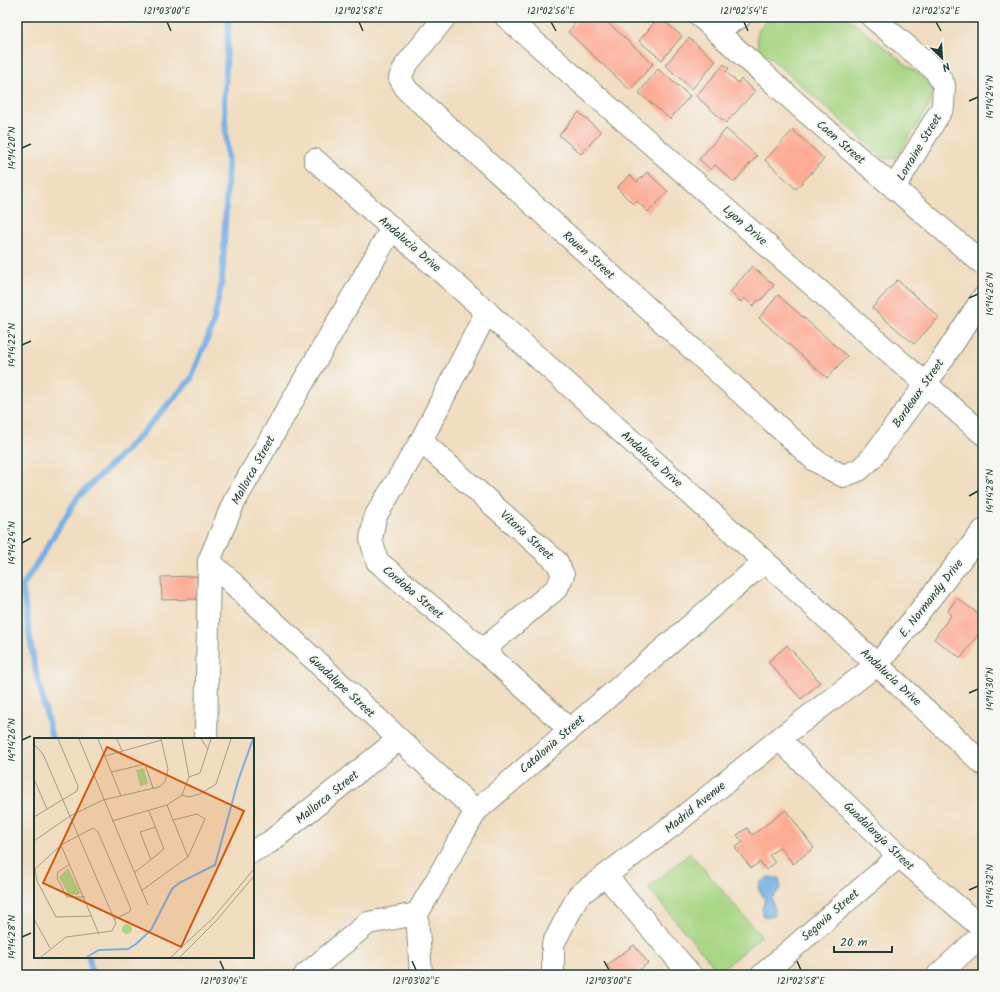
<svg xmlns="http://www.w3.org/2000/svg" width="1000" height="992" viewBox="0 0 1000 992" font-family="Kalam,sans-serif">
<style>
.green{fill:#a8d684;stroke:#648a5c}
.water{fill:#74afe5;stroke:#4a768c}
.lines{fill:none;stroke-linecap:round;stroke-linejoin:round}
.stream{stroke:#74afe5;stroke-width:6}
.building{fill:#fdab94}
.minor-casing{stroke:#888d7a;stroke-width:24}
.minor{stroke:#fff;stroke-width:22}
.ticks{fill:none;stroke:#1f3d34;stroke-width:1.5}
.labels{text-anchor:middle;stroke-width:3.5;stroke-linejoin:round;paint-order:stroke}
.street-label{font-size:12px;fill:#1f3d34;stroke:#f6f6f2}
.inset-river{fill:none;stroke:#74afe5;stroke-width:2}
.inset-road{fill:none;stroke:#9d9d87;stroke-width:1}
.view{fill:#d45610;fill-opacity:0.15;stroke:#d45610;stroke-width:2}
.inset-edge{fill:none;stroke:#1f3d34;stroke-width:2}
.neatline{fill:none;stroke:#1f3d34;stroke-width:1.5}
.ticks-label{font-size:10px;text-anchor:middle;fill:#1f3d34}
</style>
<rect width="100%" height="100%" fill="#f6f6f2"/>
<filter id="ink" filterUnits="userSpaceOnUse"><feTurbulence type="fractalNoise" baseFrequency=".025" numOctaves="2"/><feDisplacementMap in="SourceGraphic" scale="8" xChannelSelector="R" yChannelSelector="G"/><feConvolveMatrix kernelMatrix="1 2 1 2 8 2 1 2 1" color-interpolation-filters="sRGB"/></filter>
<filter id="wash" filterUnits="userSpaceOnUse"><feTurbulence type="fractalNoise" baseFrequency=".012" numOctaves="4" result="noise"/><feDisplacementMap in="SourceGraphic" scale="16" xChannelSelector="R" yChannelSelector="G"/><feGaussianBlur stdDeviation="0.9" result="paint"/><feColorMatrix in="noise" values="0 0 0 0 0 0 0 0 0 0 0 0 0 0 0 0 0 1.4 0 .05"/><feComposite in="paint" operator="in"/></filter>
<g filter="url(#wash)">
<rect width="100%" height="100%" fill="#f1ddbf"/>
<!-- green -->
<path class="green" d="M775,17H846L927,81L932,90L930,104L897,157L885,159L759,48C754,30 760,25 775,17Z
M690,853L761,936L719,972L648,888Z"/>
<!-- water -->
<path class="water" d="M769,877L779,878L781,888L772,898L775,914L766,918L763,915L762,908L765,900L758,888L761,882Z"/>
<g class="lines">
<!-- stream -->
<path class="stream" d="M52,739L34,663L22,587L78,497L133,443L191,379L213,324L222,282L228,167L224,103L229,17
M89,957L92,975"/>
</g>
<g id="blocks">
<!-- building -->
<path class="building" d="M581,17H602L653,64L630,90L568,32Z
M659,17L682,36L662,60L639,41Z
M689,38L716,61L692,89L665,65Z
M724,64L729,68L726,72L738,83L741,79L755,91L726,123L696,96Z
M658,69L690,96L670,119L639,93Z
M579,112L601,132L581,154L559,135Z
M726,129L757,156L734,182L715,165L711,170L699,159Z
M793,130L824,159L796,189L765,160Z
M647,172L668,192L648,212L637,201L633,204L617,188L630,175L637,182Z
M752,266L774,285L760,301L758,300L753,306L744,298L741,302L730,292Z
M897,280L939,317L914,344L872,308Z
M778,295L847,356L827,378L759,318Z
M197,576L198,599L162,600L161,577Z
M957,598L983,617V628L961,658L934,639L951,615L947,612Z
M787,645L820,682L801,699L768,662Z
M786,810L814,848L793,864L780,847L769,855L775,863L766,870L760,862L751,868L735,848L743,842L737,835L747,828L752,835Z
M634,945L648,963L633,975H615L607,965Z"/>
</g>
</g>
<g filter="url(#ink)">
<use href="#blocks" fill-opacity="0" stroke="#888d7a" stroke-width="1"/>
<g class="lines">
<!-- minor casing -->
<g class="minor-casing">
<path id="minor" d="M445,17L406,65L400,78L407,90L816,461L843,476L859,470L871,459L926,384L983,298
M506,17L983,434
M701,17L806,112L983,264
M872,17L935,70L944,85L943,107L894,188
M715,30L740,17
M315,160C540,359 765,557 983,764
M487,311L421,441L375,517L371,539L377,561L483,650L569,729
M421,441L557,562L563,575L557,588L483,650
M209,561L476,811
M206,739L209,561L234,502L392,228
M779,739L899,856L983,929
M253,851L270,842L399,739
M606,876L691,975
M305,975L368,923L417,914
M421,975L417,914L476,811L765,561
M553,975V944L578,896L677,822L779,739L878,664L983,531
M762,975L899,856
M938,975L983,934"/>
</g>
<!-- minor -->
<use href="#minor" class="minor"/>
</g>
</g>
<!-- ticks -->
<path class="ticks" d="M167,22L171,31M359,22L363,31M551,22L556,31M744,22L748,31M936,22L941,31M969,101L978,97M22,148L31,144M969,298L978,294M22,345L31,341M969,496L978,491M22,543L31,538M969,693L978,689M22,740L31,736M969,890L978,886M22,937L31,933M220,961L224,970M412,961L416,970M604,961L609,970M797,961L801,970"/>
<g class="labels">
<!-- street labels -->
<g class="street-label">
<text transform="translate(841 142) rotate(41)" y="4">Caen Street</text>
<text transform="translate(919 147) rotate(-59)" y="4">Lorraine Street</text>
<text transform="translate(745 225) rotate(41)" y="4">Lyon Drive</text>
<text transform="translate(410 244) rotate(41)" y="4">Andalucia Drive</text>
<text transform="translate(589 255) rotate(42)" y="4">Rouen Street</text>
<text transform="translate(918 393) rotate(-55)" y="4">Bordeaux Street</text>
<text transform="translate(652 459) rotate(42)" y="4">Andalucia Drive</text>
<text transform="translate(253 470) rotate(-61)" y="4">Mallorca Street</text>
<text transform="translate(527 535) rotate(42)" y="4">Vitoria Street</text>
<text transform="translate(413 592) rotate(40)" y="4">Cordoba Street</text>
<text transform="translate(931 598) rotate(-52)" y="4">E. Normandy Drive</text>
<text transform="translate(891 677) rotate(43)" y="4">Andalucia Drive</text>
<text transform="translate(342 686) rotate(43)" y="4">Guadalupe Street</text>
<text transform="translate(552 744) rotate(-41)" y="4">Catalonia Street</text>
<text transform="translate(327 797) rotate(-39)" y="4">Mallorca Street</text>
<text transform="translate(695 807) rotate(-39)" y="4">Madrid Avenue</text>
<text transform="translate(879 836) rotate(44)" y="4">Guadalaraja Street</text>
<text transform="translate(830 915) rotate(-41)" y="4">Segovia Street</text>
</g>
</g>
<!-- overview -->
<g transform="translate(34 738)">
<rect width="220" height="220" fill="#f1ddbf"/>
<path d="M110,30L114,46L106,48L102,32ZM34,130L46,154L44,157L34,156L25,139ZM88 191a5 5 0 1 1 10 0a5 5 0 1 1-10 0Z" fill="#a8d684"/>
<path class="inset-river" d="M53,219L65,212L94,211L102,206L117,192L138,151L145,145L181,127L204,43L219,1"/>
<path class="inset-road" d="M45,1L114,167M64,1L87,58M83,1L88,13M167,1L174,11M0,6L9,16L82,185L78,193L32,199L7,219M71,18L128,2M78,34L111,26L119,50M155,39L166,35L177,1M0,41L13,71M148,57L155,59L166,56L182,46L197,1M133,67L154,119M0,79L43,53L44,48L24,1M78,83L133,67L148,57L155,39L148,1M0,103L36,78L69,62L125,49L131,44L134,31L127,1M27,107L65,196M117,122L106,94L122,89M36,126L24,134L23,140L33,159H51M100,135L130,111L115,73M107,153L154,119L171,81L163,76L139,82M58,178L22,179L3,143L1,131L27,107L59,90L64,94L97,171L95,174L81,181M0,181L16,210M137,219L179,180L220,131M146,219L182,183L220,138"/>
<path class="view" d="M73,9L210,73L147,209L9,145Z"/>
<rect width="220" height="220" class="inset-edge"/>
</g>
<!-- margin -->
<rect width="1000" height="992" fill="none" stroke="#f6f6f2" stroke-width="44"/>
<!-- north arrow -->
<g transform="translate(942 58) rotate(155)" stroke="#f6f6f2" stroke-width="3" paint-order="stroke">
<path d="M0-3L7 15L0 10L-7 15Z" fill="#1f3d34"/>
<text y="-6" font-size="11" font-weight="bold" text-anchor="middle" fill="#1f3d34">N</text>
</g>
<!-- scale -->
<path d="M834 946v6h58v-6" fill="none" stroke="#1f3d34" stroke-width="2"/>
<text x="840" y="946" font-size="12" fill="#1f3d34" stroke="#f6f6f2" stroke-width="3" paint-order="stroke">20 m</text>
<rect x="22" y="22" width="956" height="948" class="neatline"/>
<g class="ticks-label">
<text x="167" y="14">121°03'00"E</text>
<text x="359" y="14">121°02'58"E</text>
<text x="551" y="14">121°02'56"E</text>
<text x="744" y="14">121°02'54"E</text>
<text x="936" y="14">121°02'52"E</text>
<text transform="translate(989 97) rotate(-90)" y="4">14°14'24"N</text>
<text transform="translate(11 148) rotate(-90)" y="4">14°14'20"N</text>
<text transform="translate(989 294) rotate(-90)" y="4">14°14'26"N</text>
<text transform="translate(11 345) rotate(-90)" y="4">14°14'22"N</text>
<text transform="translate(989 491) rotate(-90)" y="4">14°14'28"N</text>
<text transform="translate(11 543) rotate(-90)" y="4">14°14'24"N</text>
<text transform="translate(989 689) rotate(-90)" y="4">14°14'30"N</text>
<text transform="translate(11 740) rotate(-90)" y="4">14°14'26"N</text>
<text transform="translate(989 886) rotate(-90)" y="4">14°14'32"N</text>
<text transform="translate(11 937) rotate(-90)" y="4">14°14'28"N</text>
<text x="224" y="984">121°03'04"E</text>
<text x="416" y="984">121°03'02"E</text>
<text x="609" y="984">121°03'00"E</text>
<text x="801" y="984">121°02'58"E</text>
</g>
</svg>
